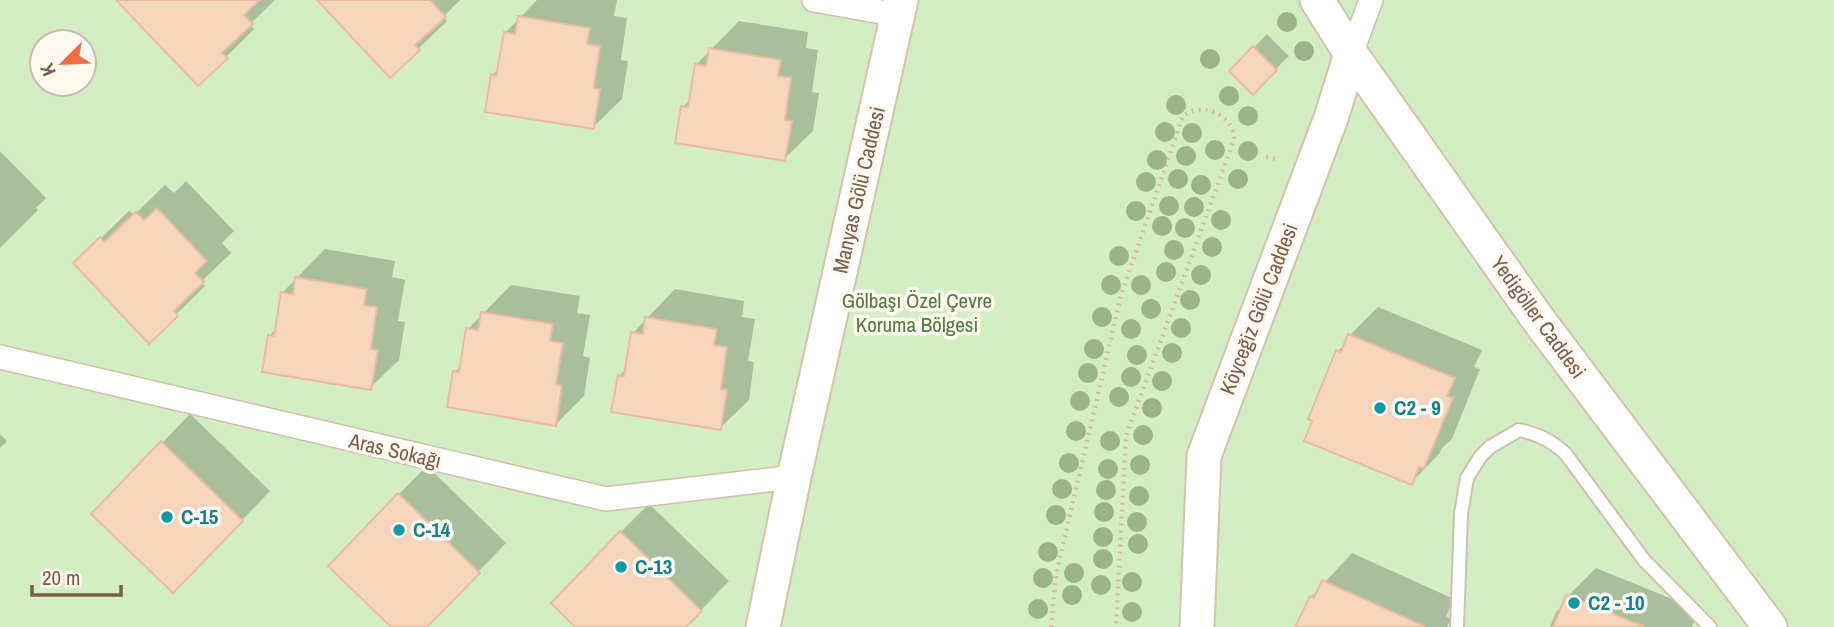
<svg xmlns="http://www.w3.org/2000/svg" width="1834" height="627" viewBox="0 0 1834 627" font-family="'Archivo Narrow',sans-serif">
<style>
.green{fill:#d4eec4;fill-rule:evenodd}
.shadow{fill:#0003}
.building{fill:#f6d5bd;stroke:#eabb9c;stroke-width:2}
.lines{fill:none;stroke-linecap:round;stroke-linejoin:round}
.lane-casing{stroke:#d2beac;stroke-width:16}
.street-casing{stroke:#d2beac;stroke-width:26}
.secondary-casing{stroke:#d8c0ab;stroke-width:37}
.path{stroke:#dcb89f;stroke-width:4.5;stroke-dasharray:2 5;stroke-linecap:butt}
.lane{stroke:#fff;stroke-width:12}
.street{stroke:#fff;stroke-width:23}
.secondary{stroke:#fff;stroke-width:33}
.tree{fill:#9db389}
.culture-dot{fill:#0f9aa8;stroke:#fff9f0;stroke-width:2.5}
.labels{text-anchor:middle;stroke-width:7;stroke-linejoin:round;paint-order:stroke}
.street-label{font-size:21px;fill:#7c5c49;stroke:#fff9f0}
.park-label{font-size:21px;fill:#4e7c3c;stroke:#fff9f0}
.culture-label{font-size:21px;font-weight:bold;fill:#0d838f;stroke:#fff9f0;text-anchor:start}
</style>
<rect width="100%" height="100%" fill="#fef6e8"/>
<!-- green -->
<path class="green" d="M0,0H1834V627H0ZM42,42H84V84H42Z"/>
<!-- shadow -->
<path class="shadow" d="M130,0H275L250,24L254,29L226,57Z
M319,0H460L443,17L447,21L418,49Z
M537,0H617L614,16L627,18L621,60L628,61L622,99L593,127L492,75L500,68L505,33Z
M739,21L808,32L806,48L818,50L812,92L819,93L813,131L784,159L683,107L691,99L696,65Z
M1267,34L1289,56L1253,92L1231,71Z
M0,151L46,198L36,208L38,210L0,248Z
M186,181L234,231L222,243L231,253L201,282L205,286L149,341L75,263L129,211L134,215L165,185L174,193Z
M325,249L395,261L392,277L405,280L398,321L405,322L399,360L370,388L269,336L277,328L282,293Z
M511,285L580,296L577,313L590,315L583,356L590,358L584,396L556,424L455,372L462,364L468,329Z
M675,289L744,301L742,317L755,319L748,361L754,362L749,400L720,428L619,376L627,368L633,333Z
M1378,307L1482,350L1474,367L1480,369L1452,439L1442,448L1439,454L1411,483L1338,351L1347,342L1350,335Z
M190,414L270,491L201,563L162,443Z
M0,434L7,441L0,448Z
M427,466L506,543L425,627H393L399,494Z
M649,504L729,581L685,627H577L621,532Z
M1352,553L1454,599L1446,616L1451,619L1447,627H1297L1311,597Z
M1596,568L1699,610L1692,627H1550L1556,612L1565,603L1568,596Z"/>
<!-- building -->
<path class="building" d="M116,0H260L244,15L253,24L222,53L228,58L198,86Z
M317,0H430L446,17L415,45L420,50L390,78Z
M518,16L590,28L587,44L600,46L594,88L600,89L594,129L485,112L491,74L496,76L504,32L515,34Z
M1253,46L1277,70L1253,95L1229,71Z
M709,48L781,60L778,76L791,78L785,120L792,121L785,161L675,143L681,106L688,107L695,64L706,66Z
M157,208L207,261L195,273L204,282L174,311L178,316L149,344L73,263L100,237L104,242L136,212L144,220Z
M295,277L367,289L364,305L377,307L371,349L378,350L371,390L262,372L268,335L274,336L281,292L293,294Z
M481,312L553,324L550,341L563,343L556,384L562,386L556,426L447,407L453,371L459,372L466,328L478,330Z
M645,317L717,329L714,345L727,347L721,389L727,390L721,430L611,412L618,375L624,376L631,332L643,334Z
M1348,334L1455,378L1447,396L1453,398L1424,469L1419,467L1412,485L1304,441L1312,421L1308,419L1336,350L1341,352Z
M161,441L243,521L173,593L91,514Z
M398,493L480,573L427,627H391L328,566Z
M620,531L702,611L686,627H575L551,603Z
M1322,580L1426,627H1295L1310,596L1314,598Z
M1566,595L1643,626V627H1553Z"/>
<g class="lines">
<!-- lane casing -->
<g class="lane-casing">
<path id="lane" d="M1457,627L1461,514L1467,478L1480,457L1490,447L1519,430C1538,434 1550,440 1565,453L1644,560L1710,627"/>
</g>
<!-- street casing -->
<g class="street-casing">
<path id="street" d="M814,0L898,15
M1351,54L1371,0
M0,357L606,499L794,477"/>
</g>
<!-- secondary casing -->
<g class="secondary-casing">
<path id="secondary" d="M1317,0L1351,54L1540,322L1770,627
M763,627L794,477L901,0
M1197,627L1204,456L1331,118L1351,54"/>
</g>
<!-- path -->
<path class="path" d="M1266,157L1276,159
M1051,627L1056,575L1121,295L1183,116C1202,101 1235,115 1234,140L1126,436L1116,627"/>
<!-- lane -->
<use href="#lane" class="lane"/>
<!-- street -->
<use href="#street" class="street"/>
<!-- secondary -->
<use href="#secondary" class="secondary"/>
</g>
<!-- trees -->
<g class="tree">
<circle cx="1287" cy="22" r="10"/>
<circle cx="1304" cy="51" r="10"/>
<circle cx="1210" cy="59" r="10"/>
<circle cx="1229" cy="96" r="10"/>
<circle cx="1176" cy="105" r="10"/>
<circle cx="1248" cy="116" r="10"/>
<circle cx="1165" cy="132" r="10"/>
<circle cx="1192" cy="133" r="10"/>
<circle cx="1215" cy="150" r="10"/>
<circle cx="1248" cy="151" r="10"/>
<circle cx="1186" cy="156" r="10"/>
<circle cx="1157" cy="160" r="10"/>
<circle cx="1178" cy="179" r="10"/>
<circle cx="1238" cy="179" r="10"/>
<circle cx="1146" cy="182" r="10"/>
<circle cx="1201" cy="185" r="10"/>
<circle cx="1169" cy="206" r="10"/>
<circle cx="1194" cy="207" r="10"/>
<circle cx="1136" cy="211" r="10"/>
<circle cx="1221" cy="220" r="10"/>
<circle cx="1162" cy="226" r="10"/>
<circle cx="1185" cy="228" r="10"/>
<circle cx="1212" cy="247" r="10"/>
<circle cx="1174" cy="250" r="10"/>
<circle cx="1119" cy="256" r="10"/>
<circle cx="1166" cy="272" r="10"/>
<circle cx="1201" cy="275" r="10"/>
<circle cx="1111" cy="285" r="10"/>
<circle cx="1141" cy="285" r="10"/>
<circle cx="1190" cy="300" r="10"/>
<circle cx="1151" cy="309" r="10"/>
<circle cx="1102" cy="317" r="10"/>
<circle cx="1181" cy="328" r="10"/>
<circle cx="1131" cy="329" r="10"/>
<circle cx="1094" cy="349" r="10"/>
<circle cx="1172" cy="353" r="10"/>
<circle cx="1137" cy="355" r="10"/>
<circle cx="1088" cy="373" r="10"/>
<circle cx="1131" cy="377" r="10"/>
<circle cx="1162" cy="381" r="10"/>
<circle cx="1119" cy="397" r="10"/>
<circle cx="1080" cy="401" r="10"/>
<circle cx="1152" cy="408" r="10"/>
<circle cx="1076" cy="431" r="10"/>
<circle cx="1143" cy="435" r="10"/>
<circle cx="1110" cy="441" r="10"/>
<circle cx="1069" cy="463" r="10"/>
<circle cx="1140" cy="465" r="10"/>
<circle cx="1108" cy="469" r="10"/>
<circle cx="1062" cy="489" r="10"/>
<circle cx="1106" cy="490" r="10"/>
<circle cx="1139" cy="496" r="10"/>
<circle cx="1104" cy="512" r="10"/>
<circle cx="1056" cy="515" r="10"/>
<circle cx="1137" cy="522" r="10"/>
<circle cx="1103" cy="537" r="10"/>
<circle cx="1138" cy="544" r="10"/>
<circle cx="1048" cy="552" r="10"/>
<circle cx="1103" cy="559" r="10"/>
<circle cx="1074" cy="573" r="10"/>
<circle cx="1043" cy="578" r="10"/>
<circle cx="1132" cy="582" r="10"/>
<circle cx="1101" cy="585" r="10"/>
<circle cx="1072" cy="595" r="10"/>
<circle cx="1038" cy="609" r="10"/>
<circle cx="1132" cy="612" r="10"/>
</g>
<!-- markers -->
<g class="culture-dot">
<circle cx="1380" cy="408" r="7"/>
<circle cx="167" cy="517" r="7"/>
<circle cx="399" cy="530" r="7"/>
<circle cx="621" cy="567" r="7"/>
<circle cx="1574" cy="603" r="7"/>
</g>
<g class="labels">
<!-- street labels -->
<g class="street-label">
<text transform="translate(859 190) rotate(-77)" y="7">Manyas Gölü Caddesi</text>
<text transform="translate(1259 309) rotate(-69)" y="7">Köyceğiz Gölü Caddesi</text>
<text transform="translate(1538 317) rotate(54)" y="7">Yedigöller Caddesi</text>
<text transform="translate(395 451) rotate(13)" y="7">Aras Sokağı</text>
</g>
<!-- park labels -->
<g class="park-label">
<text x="917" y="308">Gölbaşı Özel Çevre<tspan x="917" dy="24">Koruma Bölgesi</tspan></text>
</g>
<!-- culture labels -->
<g class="culture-label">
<text x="1394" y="415">C2 - 9</text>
<text x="181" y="524">C-15</text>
<text x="413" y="537">C-14</text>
<text x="635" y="574">C-13</text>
<text x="1588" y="610">C2 - 10</text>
</g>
</g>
<!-- north arrow -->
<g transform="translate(63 63) rotate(246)"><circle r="33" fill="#fff9f0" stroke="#cbbaad" stroke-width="2"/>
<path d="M0-5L12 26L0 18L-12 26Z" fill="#f26d44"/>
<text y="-10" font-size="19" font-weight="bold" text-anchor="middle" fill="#7c5c49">K</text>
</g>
<!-- scale -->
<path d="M32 585v10h89v-10" fill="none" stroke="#7c5c49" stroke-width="3.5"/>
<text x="42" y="585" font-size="21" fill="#7c5c49" stroke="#fff9f0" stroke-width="5" paint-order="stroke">20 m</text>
</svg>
